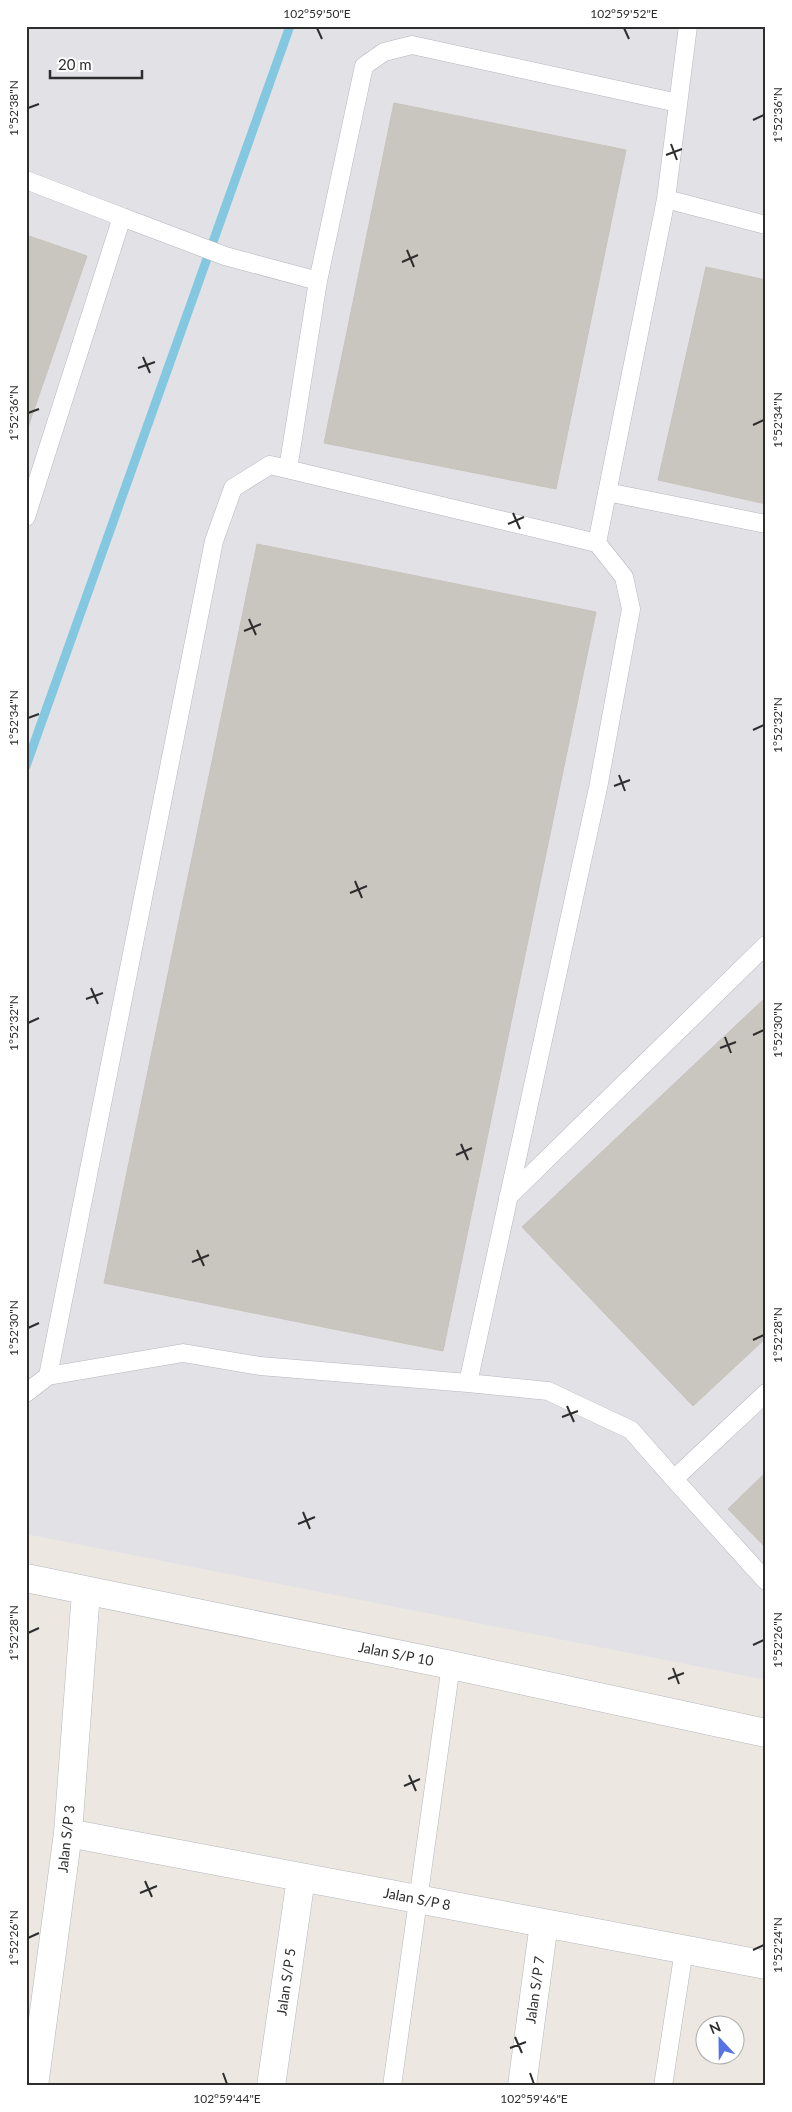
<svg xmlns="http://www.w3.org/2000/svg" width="792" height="2112" viewBox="0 0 792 2112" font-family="Lato,sans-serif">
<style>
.industrial{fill:#e2e1e6}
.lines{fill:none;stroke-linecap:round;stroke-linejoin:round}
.stream{stroke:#83c8e0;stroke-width:9}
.building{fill:#c9c6bf;stroke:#c8c3bb}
.service-casing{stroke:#b5b7bf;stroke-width:19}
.minor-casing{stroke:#b5b7bf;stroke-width:29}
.service{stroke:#fff;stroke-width:18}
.minor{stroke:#fff;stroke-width:28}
.ticks{fill:none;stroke:#2d2d2d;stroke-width:2}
.labels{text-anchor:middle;stroke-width:4;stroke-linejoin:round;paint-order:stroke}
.street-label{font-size:14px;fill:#2d2d2d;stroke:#fff}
.neatline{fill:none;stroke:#2d2d2d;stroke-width:2}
.ticks-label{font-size:12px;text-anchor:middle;fill:#2d2d2d}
</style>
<rect width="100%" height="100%" fill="#ece8e1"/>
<!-- industrial -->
<path class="industrial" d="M26,26H766V1680L26,1534Z"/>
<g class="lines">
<!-- stream -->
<path class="stream" d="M26,766L290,26"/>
</g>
<!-- building -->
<path class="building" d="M394,103L626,150L556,489L324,443Z
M26,235L87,256L26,433Z
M706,267L766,280V504L658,480Z
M257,544L596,612L443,1351L104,1283Z
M766,997V1338L693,1406L522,1227Z
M766,1472V1548L728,1509Z"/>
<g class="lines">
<!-- service casing -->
<g class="service-casing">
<path id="service" d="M26,180L122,217L26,517
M666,199L766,225
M122,217L225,256L318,281L364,66L384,52L412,45L678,103
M288,469L318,281
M607,492L766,524
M508,1197L766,945
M48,1376L214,541L233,488L270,465L597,543
M468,1383L598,788L631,609L624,577L597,543L666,199L688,26
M26,1393L48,1376L183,1353L260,1366L468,1383L548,1391L631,1430L674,1479L766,1393
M674,1479L766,1581
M392,2086L451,1665
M663,2086L684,1950"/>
</g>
<!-- minor casing -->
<g class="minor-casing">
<path id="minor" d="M26,1578L451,1665L766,1733
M68,1833L766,1965
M34,2086L68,1833L86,1592
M271,2086L301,1878
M522,2086L544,1923"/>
</g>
<!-- service -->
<use href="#service" class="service"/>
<!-- minor -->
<use href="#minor" class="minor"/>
</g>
<!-- ticks -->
<path class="ticks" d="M317,28L322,39M624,28L629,39M28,108L39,104M753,120L764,115M671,144L677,160M666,155L682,149M407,250L414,267M402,262L418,255M143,357L150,373M138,368L155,362M28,413L39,409M753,425L764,420M513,513L520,529M508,524L524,517M249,619L256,635M244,631L261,624M28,718L39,714M753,730L764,725M619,775L625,791M614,786L630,780M355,881L362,898M350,893L367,886M91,988L98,1004M86,999L103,993M28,1023L39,1018M753,1035L764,1030M725,1037L731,1053M720,1048L736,1042M461,1144L468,1160M456,1155L472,1148M197,1250L204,1266M192,1262L209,1255M28,1328L39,1323M753,1340L764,1335M567,1406L574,1422M562,1417L578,1411M303,1512L310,1529M298,1524L315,1517M28,1633L39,1628M753,1645L764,1640M673,1668L679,1684M668,1679L684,1673M409,1775L416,1791M404,1786L420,1779M145,1881L152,1897M140,1893L157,1886M28,1938L39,1933M753,1950L764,1945M515,2037L522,2053M510,2048L526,2042M223,2073L227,2084M530,2073L534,2084"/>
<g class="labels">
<!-- street labels -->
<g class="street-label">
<text transform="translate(396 1654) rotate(11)" y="5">Jalan S/P 10</text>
<text transform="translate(66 1839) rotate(-84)" y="5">Jalan S/P 3</text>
<text transform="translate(417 1899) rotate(11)" y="5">Jalan S/P 8</text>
<text transform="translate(286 1982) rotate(-82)" y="5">Jalan S/P 5</text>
<text transform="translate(535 1990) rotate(-82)" y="5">Jalan S/P 7</text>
</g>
</g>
<!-- border -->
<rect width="792" height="2112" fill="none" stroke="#ffffff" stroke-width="55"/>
<!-- north arrow -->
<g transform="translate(720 2040) rotate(338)"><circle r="24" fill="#ffffff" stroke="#ababab"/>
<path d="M0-4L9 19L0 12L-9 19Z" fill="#5772e4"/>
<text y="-8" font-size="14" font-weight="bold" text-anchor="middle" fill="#2d2d2d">N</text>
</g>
<!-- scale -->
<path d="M50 70v8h92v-8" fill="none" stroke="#2d2d2d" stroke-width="2.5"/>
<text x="58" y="70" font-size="15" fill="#2d2d2d" stroke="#ffffff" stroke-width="4" paint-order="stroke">20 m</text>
<rect x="28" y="28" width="736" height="2056" class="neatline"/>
<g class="ticks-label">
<text x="317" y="18">102°59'50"E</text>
<text x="624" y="18">102°59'52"E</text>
<text transform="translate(14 108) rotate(-90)" y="4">1°52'38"N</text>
<text transform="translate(778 115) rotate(-90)" y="4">1°52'36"N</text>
<text transform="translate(14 413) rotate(-90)" y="4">1°52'36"N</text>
<text transform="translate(778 420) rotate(-90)" y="4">1°52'34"N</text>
<text transform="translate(14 718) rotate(-90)" y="4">1°52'34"N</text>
<text transform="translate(778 725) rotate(-90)" y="4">1°52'32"N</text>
<text transform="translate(14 1023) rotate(-90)" y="4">1°52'32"N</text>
<text transform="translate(778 1030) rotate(-90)" y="4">1°52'30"N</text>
<text transform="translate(14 1328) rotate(-90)" y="4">1°52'30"N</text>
<text transform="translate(778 1335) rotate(-90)" y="4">1°52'28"N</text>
<text transform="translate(14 1633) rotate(-90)" y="4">1°52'28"N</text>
<text transform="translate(778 1640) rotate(-90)" y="4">1°52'26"N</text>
<text transform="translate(14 1938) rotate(-90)" y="4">1°52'26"N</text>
<text transform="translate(778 1945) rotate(-90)" y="4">1°52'24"N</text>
<text x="227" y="2103">102°59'44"E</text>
<text x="534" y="2103">102°59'46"E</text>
</g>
</svg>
